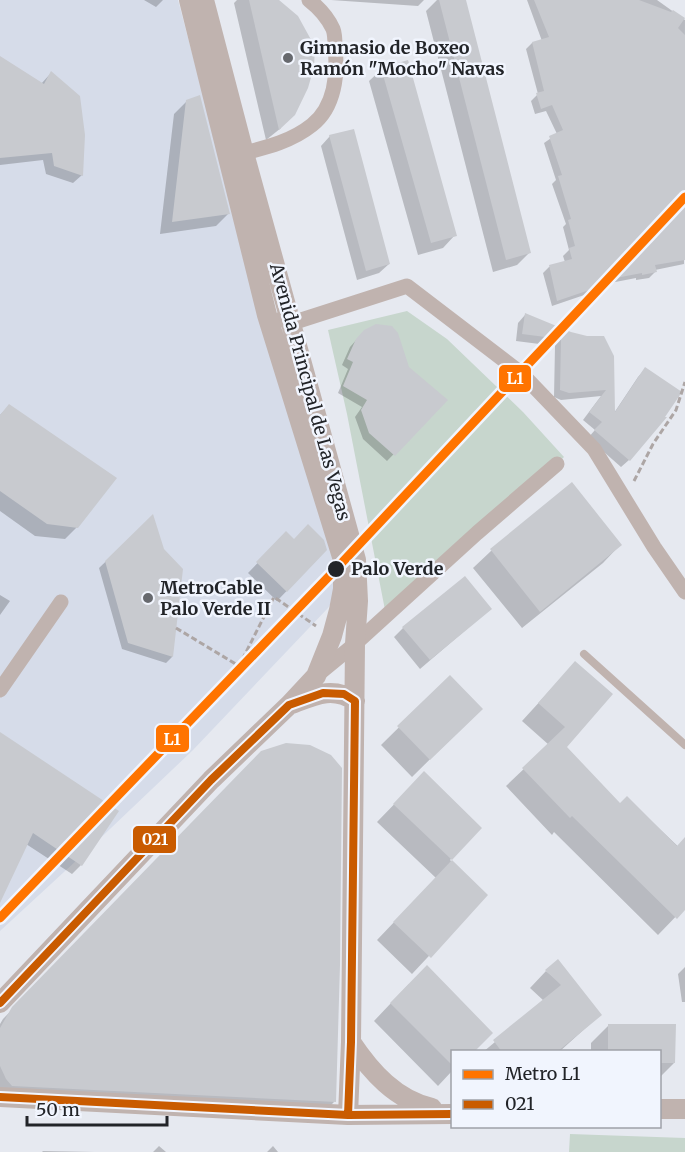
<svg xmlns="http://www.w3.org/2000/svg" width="685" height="1152" viewBox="0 0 685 1152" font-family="Merriweather,serif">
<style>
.built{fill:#d6dce9}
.green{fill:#c7d6cd}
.shadow{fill:#0003}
.building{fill:#c8cacf}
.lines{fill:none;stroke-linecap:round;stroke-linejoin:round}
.path{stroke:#ada6a5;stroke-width:3;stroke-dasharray:6 3;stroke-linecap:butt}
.service{stroke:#c0b3af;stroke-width:8}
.minor{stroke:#c0b3af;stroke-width:15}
.tertiary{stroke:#c0b3af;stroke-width:20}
.bus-1-casing{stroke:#f1f5fe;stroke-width:12}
.bus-1{stroke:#c95b00;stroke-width:8}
.metro-1-casing{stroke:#f1f5fe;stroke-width:14}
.metro-1{stroke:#ff7400;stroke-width:9}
.poi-dot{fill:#67696e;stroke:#f1f5fe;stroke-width:2}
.stop-dot{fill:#222428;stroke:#f1f5fe;stroke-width:2}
.labels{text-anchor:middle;stroke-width:5;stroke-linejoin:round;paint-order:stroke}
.poi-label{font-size:18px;font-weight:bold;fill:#222428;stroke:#f1f5fe;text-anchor:start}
.street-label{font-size:18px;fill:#222428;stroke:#f1f5fe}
.stop-label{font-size:18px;font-weight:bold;fill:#222428;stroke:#f1f5fe;text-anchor:start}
.line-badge{stroke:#f1f5fe;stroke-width:2}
.badge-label{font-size:16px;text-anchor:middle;font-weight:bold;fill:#fff}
</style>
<rect width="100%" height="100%" fill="#e6e9f0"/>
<!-- built -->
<path class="built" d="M0,0H178L211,125L340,543V589L328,608L193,750L90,848L0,931Z"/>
<!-- green -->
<path class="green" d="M407,311L447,339L523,412L564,457L459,552L385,610L347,414L328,330Z
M570,1134L685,1138V1152H569Z"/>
<!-- shadow -->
<path class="shadow" d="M144,0H163L156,7Z
M237,0H276L281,128L266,140L234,3Z
M331,0H424L418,6Z
M437,0H464L529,253L517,265L493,272L426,11Z
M527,0H657L685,20L684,264L655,270V272L649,278L636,280V278L605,284L599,290L552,306L543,273L549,267L565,262L563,256L569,250L563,227L566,224L552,184L556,180L544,143L557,134L546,111L535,114L531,101L538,94L526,49L532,43L542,41Z
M0,58L41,84L51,73L82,175L73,183L46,174L43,160L0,165Z
M382,69L455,235L443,248L418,255L369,81Z
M187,101L228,214L216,226L160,234L174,114Z
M330,136L389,264L379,273L357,280L321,146Z
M525,315L571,334L587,338L603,337L614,413L638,377L645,369L629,460L621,467L588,438L595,430L583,420L601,396L561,400L554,397L555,346L516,341L518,323Z
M358,338L408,368L446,400L387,461L363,439L355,417L362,407L338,393L348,369L342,365L350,347Z
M9,406L77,527L65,539L35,536L0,511V415Z
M571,484L620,545L603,563L522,628L473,568L491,551Z
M152,517L162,550L182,569L172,657L166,663L122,649L99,568Z
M286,534L294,541L326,550L277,601L248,573Z
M0,595L10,601L0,615Z
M490,609L420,669L394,637L403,628Z
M575,663L565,747L620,805L627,798L685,853V907L658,935L554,832L552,835L506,786L549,745L522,721Z
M450,677L481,709L412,777L381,745Z
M0,734L81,865L72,874L26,844L0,899Z
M262,752L334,1102L325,1111L0,1092V1024L3,1019Z
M407,791L480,828L450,860L486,895L412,974L377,940L436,878L377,822Z
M685,967V1002H682L678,974Z
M546,971L600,1015L559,1052H483L544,1001L530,988Z
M409,984L452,1052V1071L438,1086L374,1021Z
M609,1025H674V1063L660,1077V1052H591V1043Z
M159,1146L166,1152H153Z
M273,1146L278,1152H267Z
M43,1151L95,1152H42Z"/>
<!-- building -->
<path class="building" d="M249,0H279L298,16L315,47L314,67L308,88L295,115L279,130Z
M439,0H466L531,253L506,260Z
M534,0H639L671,12L673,10L685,18L678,28L685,35V260L655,265L657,272L642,275V273L605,280L607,284L557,301L549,265L572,259L569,248L575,246L568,220L571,219L558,176L562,175L549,136L563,130L552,105L541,109L536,93L544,91L532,42L549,37Z
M0,56L44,84L51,71L80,96L85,135L83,176L54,166L52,153L0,158Z
M408,60L457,236L431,243L381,68Z
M200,95L230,214L172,222L186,100Z
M354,129L390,264L366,271L329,135Z
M525,313L571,332L587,336H604L614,356L615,412L645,367L682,392L665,417H667L630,461L594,430L602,422L589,412L606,390L569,393L560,390L561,339L522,334Z
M376,324L392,326L398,333L409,367L448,400L395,456L369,433L361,410L367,400L343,386L353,362L347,359L356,339L364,330Z
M9,404L117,478L78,528L47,524L0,491V415Z
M572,482L622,545L540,612L490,549Z
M153,514L164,549L183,569L173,657L128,643L105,561Z
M308,524L324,540L327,550L287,592L256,562L286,531L294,539Z
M465,576L492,609L430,660L402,627Z
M575,661L613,694L567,747L620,803L627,796L677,846L685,837V910L677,919L572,816L570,818L522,768L565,727L538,703Z
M450,675L483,709L430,760L397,726Z
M0,732L119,811L82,866L33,833L0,903Z
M286,743L310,745L331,755L342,768L340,965L336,1102L12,1086L6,1079L0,1066V1028L12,1007L261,751Z
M424,771L482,828L452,860L393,804Z
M452,860L488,895L431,958L393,922Z
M558,959L602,1015L557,1052H502L493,1040L561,985L545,970Z
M427,965L493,1033L474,1052H453V1066L390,1003Z
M608,1024H676L675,1063H660V1052H608Z"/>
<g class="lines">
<!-- path -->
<path class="path" d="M634,481L653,444L676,410L685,382
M176,628L239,666L274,597L316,626"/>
<!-- service -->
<path class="service" d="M584,654L685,745"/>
<!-- minor -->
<path class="minor" d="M244,153C268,147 292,141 312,125C335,107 338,74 335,47C335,42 335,34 333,29C328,18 318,7 309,0
M281,319L292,323L407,286L522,374L594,449L654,547L685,592
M316,676L355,644L477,533L557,464
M0,690L61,602"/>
<!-- tertiary -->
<path class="tertiary" d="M204,0L244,153L356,560L358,601L355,644L351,1042L348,1115
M292,704C315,695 333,686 355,701
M0,1003L211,780L289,705L316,676L332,636L339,610L343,589V560L267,315L189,0
M351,1042C371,1072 396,1100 432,1108
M0,1097L348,1115L452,1114
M660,1109H685"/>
<!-- bus-1 casing -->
<g class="bus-1-casing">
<path id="bus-1" d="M0,1003L211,780L289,705L323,693L344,694L355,701L351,1042L348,1115
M0,1097L348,1115L452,1114"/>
</g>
<!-- bus-1 -->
<use href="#bus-1" class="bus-1"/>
<!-- metro-1 casing -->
<g class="metro-1-casing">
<path id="metro-1" d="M0,918L336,569L685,197"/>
</g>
<!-- metro-1 -->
<use href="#metro-1" class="metro-1"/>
</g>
<!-- markers -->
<g class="poi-dot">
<circle cx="288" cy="58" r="6"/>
<circle cx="148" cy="598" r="6"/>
</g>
<circle class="stop-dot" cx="336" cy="569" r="9"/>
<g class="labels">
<!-- poi labels -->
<g class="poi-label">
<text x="300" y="54">Gimnasio de Boxeo<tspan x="300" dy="21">Ramón "Mocho" Navas</tspan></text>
<text x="160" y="594">MetroCable<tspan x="160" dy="21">Palo Verde II</tspan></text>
</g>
<!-- street labels -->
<g class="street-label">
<text transform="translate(310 392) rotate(75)" y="6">Avenida Principal de Las Vegas</text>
</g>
<!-- stop labels -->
<g class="stop-label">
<text x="351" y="575">Palo Verde</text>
</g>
</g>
<g class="line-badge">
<rect x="498" y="364" width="34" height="29" rx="6" fill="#ff7400"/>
<rect x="155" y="724" width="35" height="29" rx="6" fill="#ff7400"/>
<rect x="132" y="825" width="45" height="29" rx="6" fill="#c95b00"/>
</g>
<g class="badge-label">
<text x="515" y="384">L1</text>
<text x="172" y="745">L1</text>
<text x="155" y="845">021</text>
</g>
<!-- legend -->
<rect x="451" y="1050" width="210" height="78" fill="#f1f5fe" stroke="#9ea1a8" stroke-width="1.5"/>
<rect x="463" y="1070" width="30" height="9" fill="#ff7400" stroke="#9ea1a8" stroke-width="1.5"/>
<text x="505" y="1080" font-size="18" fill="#222428">Metro L1</text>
<rect x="463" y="1100" width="30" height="9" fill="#c95b00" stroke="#9ea1a8" stroke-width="1.5"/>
<text x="505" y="1110" font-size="18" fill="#222428">021</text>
<!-- scale -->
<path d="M27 1116v9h140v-9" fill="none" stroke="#222428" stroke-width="3"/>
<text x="36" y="1116" font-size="18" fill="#222428" stroke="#f1f5fe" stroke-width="4.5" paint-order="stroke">50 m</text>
</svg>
